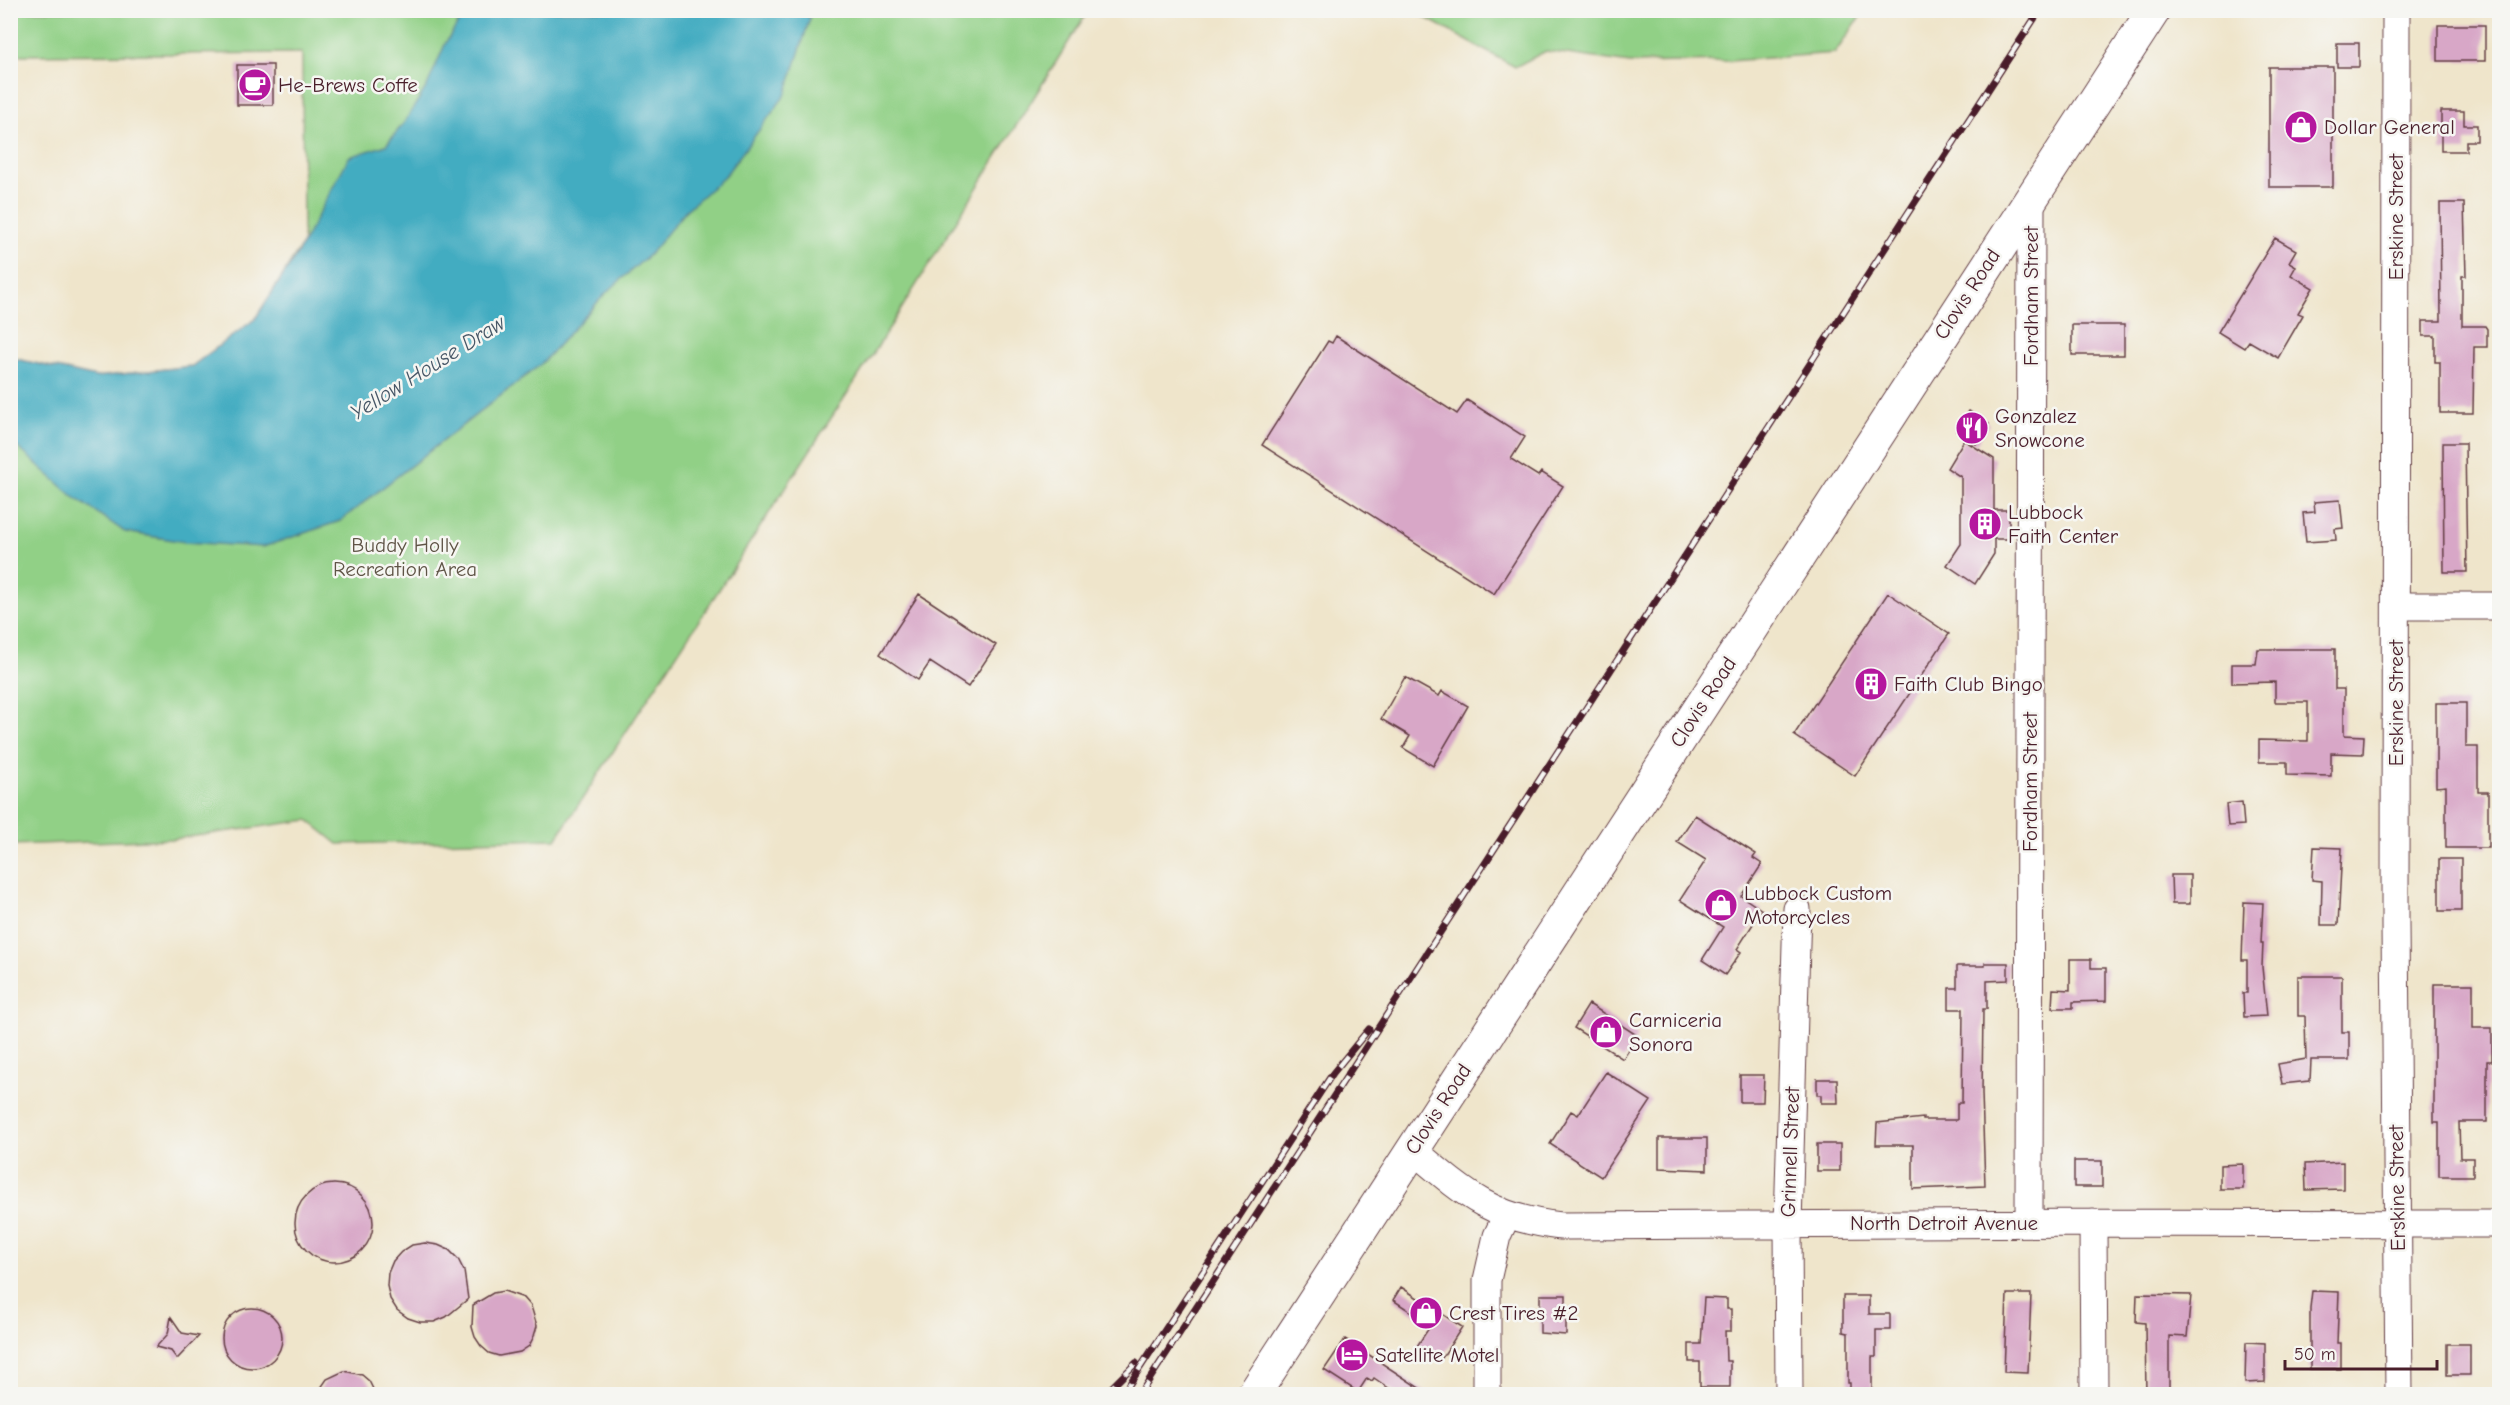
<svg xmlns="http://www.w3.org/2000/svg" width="2510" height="1405" viewBox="0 0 2510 1405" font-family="'Comic Neue',sans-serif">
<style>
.green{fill:#91d086;stroke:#6e7858;stroke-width:1.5;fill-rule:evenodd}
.water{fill:#42acc1;stroke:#466676;stroke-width:1.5}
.building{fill:#d8a7c7}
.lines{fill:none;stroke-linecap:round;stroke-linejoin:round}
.minor-casing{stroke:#633d43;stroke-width:29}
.highway-casing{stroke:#633d43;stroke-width:35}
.minor{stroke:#fff;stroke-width:27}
.highway{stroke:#fff;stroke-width:33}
.rail-casing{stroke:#4a1f2b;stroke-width:7}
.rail{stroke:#f6f6f2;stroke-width:4.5;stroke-dasharray:14;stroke-linecap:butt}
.labels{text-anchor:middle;stroke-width:5;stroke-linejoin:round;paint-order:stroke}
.poi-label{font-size:21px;fill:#4a1f2b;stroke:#f6f6f2;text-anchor:start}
.street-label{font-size:21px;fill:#4a1f2b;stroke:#f6f6f2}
.park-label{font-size:21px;fill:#5f5446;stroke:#f6f6f2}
.water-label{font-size:22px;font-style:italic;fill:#475767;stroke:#f6f6f2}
</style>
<rect width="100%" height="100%" fill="#f6f6f2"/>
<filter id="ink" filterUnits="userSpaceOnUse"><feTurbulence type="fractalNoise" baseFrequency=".0167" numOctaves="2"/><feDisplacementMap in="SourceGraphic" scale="12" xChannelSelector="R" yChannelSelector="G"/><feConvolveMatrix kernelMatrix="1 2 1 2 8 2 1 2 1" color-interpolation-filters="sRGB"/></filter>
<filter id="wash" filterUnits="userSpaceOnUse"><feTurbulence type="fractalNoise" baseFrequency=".008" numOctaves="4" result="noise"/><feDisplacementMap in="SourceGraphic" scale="24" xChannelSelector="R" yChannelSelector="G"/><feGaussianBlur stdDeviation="1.35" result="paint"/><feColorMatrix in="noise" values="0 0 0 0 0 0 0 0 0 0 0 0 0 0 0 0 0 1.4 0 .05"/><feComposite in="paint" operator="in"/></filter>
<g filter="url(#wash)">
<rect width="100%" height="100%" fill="#efe5cb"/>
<!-- green -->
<path class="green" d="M10,11H1088L873,354L556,839L338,844L308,820L174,839L11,845ZM302,53L303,243L255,319L192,366L96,377L12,358L11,55Z
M1413,11H1864L1835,53L1729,61L1630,63L1546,51L1515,67Z"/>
<!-- water -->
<path class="water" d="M800,10L810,18L786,94L724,177L685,211L651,253L606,293L541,364L340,521L263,547L185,542L125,532L74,497L15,445L12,358L96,377L192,366L255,319L296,256L349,157L386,145L404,123L427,86L446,42L466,11Z"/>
<g id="blocks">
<!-- building -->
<path class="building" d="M2438,25H2485V61H2438Z
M2337,43H2359V67H2337Z
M237,65H273V105H237Z
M2269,67H2333V187H2269Z
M2441,111H2464V125H2477V141H2466V151H2441Z
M2440,203H2464L2466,276H2462V326H2485L2487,329V347H2474L2473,413H2440V362H2435V336H2423V321H2441Z
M2275,238L2296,250L2289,262L2296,266L2291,275L2313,288L2298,313L2303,315L2278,358L2249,341L2244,348L2218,332Z
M2072,325H2124V355H2072Z
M1336,336L1457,414L1467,400L1525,437L1511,459L1538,476L1541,472L1563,486L1494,594L1262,445L1328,341L1332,343Z
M1969,411L1989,424L1976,444L1956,431Z
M1964,440L1994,459V510H2009V539H1994V554L1975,584L1947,565L1961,544V477L1947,468Z
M2443,443H2465L2467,572H2444Z
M2340,500L2343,528L2335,529L2336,540L2306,542L2303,513L2315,512L2314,502Z
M1888,593L1949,634L1855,776L1794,735Z
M919,594L996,645L968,687L930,662L918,680L880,654Z
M2258,649H2335V689H2344V735L2364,736L2363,754L2331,753V776L2287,775V762H2259V740L2308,741V702H2275V682L2232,683V664H2256Z
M1405,677L1439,696L1442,691L1468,706L1433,766L1403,748L1410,736L1381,719Z
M2436,703H2466V747H2478V792H2488V848H2446V786L2436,787Z
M2242,802L2244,825L2228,826L2226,804Z
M1695,815L1756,854L1753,858L1762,864L1741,896L1762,910L1737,949L1741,952L1725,975L1702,960L1723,927L1680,900L1706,860L1677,842Z
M2314,847L2342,848L2338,925H2321L2322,881L2312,880Z
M2439,859H2461V911H2439Z
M2171,875H2190V904H2172Z
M2244,902L2263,903L2261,943H2263L2262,967L2267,1016L2244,1017L2243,993H2247V960H2242Z
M2070,959H2091V968H2106V1001L2073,1002V1008H2052L2053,989L2070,990Z
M1985,963H2008V980L1987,981V1009H1983L1982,1093L1985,1186L1913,1189V1145H1876L1877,1123L1923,1118V1120H1957V1103H1962L1963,1009H1949V988H1957V966H1985Z
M2298,976H2342V1032H2349V1060H2311L2310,1081L2282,1084L2278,1064L2306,1059L2305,1016H2298Z
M2434,984H2473V1028H2492V1061H2487V1122H2459L2460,1158H2473V1176H2439V1122H2434Z
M1589,1004L1638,1036L1623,1059L1574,1028Z
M1606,1072L1651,1101L1601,1177L1550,1144L1571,1111L1578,1115Z
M1740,1075H1764L1763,1102H1740Z
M1817,1079H1837L1838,1103H1821V1095H1817Z
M1659,1138H1707V1170L1659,1168Z
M1817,1144H1840V1171H1817Z
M2074,1161H2102V1187H2074Z
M2343,1162V1189L2306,1190L2305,1164Z
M2243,1164V1189H2220V1165Z
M295 1223a39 39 0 1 1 78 0a39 39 0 1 1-78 0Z
M425,1243L438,1245L449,1250L458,1259L464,1271L468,1299L446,1317L434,1322H420L408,1318L397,1310L390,1299L387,1286L388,1273L393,1261L401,1252L412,1245Z
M1401,1287L1462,1327L1440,1361L1417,1346L1431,1325L1393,1300Z
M504,1291L524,1298L531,1306L537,1326L534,1336L529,1346L520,1352L499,1356L489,1353L481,1346L475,1337L472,1327L473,1305L493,1293Z
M2312,1291L2339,1292L2337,1343H2341V1369H2310V1308Z
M2007,1294H2031L2028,1373L2004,1372Z
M2137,1294L2191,1295L2187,1337L2169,1336V1395H2146L2145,1323L2136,1322Z
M1540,1295H1566V1335L1540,1333Z
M1843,1296H1869V1314H1890V1330H1876V1357H1872V1395H1850V1383H1848V1333L1843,1332Z
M1704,1298L1727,1299V1309H1731V1331H1725L1726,1361H1730V1387H1700V1362H1689V1344H1701Z
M222 1338a30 30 0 1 1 60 0a30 30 0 1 1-60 0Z
M171,1317L182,1333L199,1336L177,1359L171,1351L156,1347L168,1334Z
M1345,1339L1430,1395H1399L1374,1378L1372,1381L1367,1378L1358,1392L1324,1370Z
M2246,1342L2265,1343V1382L2245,1383Z
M2447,1344H2470V1375H2447Z
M344,1371L362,1375L369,1381L376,1395H316L327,1379Z"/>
</g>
</g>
<g filter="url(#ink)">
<use href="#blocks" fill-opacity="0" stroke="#633d43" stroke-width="1.5"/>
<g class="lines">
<!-- minor casing -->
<g class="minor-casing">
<path id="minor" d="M2396,10L2395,924L2399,1394
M2396,606H2500
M1412,1149C1464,1193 1490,1218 1561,1226L2093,1223L2500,1224
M2029,1223L2031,197
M2093,1223L2094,1394
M1487,1394V1280L1497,1236L1507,1215
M1789,1394L1788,1224L1797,909"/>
</g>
<!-- highway casing -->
<g class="highway-casing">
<path id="highway" d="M1254,1394L2154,10"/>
</g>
<!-- minor -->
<use href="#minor" class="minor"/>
<!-- highway -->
<use href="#highway" class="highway"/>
<!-- rail casing -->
<g class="rail-casing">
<path id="rail" d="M1105,1394L1136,1363
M1123,1394L1333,1073L1369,1029
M1140,1394L2040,10"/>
</g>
<!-- rail -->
<use href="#rail" class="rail"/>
</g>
</g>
<!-- icons -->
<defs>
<g id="cafe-disc" transform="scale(1.725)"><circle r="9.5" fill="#b5179e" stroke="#f6f6f2"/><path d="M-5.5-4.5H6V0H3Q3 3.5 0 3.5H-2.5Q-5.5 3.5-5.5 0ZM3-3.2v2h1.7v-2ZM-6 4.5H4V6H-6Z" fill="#fff"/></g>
<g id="shop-disc" transform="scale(1.725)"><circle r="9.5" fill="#b5179e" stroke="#f6f6f2"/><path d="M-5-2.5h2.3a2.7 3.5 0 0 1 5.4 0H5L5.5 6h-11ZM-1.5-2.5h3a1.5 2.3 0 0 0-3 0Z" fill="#fff"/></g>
<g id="restaurant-disc" transform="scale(1.725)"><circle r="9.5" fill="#b5179e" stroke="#f6f6f2"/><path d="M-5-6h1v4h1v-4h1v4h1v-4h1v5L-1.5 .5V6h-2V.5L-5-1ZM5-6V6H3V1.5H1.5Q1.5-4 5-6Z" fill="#fff"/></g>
<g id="building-disc" transform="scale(1.725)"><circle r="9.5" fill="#b5179e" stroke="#f6f6f2"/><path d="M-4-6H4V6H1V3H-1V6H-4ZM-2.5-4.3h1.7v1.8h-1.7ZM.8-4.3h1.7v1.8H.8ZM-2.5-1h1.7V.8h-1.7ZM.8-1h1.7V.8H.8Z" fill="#fff"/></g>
<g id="hotel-disc" transform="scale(1.725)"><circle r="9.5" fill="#b5179e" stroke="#f6f6f2"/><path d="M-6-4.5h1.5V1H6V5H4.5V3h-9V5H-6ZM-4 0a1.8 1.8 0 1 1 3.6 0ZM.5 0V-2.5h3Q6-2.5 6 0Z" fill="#fff"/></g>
</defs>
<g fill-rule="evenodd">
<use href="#cafe-disc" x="255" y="85"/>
<use href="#shop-disc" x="2301" y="127"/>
<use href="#restaurant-disc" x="1972" y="428"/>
<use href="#building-disc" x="1985" y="524"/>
<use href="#building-disc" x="1871" y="684"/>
<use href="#shop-disc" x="1721" y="905"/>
<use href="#shop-disc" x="1606" y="1032"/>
<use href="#shop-disc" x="1426" y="1313"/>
<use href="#hotel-disc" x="1352" y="1355"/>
</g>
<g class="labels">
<!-- poi labels -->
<g class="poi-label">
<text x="278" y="92">He-Brews Coffe</text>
<text x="2324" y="134">Dollar General</text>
<text x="1995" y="423">Gonzalez<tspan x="1995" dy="24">Snowcone</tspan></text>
<text x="2008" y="519">Lubbock<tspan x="2008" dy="24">Faith Center</tspan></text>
<text x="1894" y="691">Faith Club Bingo</text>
<text x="1744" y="900">Lubbock Custom<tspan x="1744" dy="24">Motorcycles</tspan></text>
<text x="1629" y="1027">Carniceria<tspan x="1629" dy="24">Sonora</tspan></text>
<text x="1449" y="1320">Crest Tires #2</text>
<text x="1375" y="1362">Satellite Motel</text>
</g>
<!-- street labels -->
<g class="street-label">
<text transform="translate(2396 217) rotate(-90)" y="7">Erskine Street</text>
<text transform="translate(1967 294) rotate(-57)" y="7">Clovis Road</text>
<text transform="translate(2031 296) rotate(-90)" y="7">Fordham Street</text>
<text transform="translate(1703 702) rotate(-57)" y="7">Clovis Road</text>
<text transform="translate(2396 703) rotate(-90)" y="7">Erskine Street</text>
<text transform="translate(2030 782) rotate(-90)" y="7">Fordham Street</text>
<text transform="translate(1438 1109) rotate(-57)" y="7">Clovis Road</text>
<text transform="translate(1790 1152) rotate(-88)" y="7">Grinnell Street</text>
<text transform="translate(2397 1188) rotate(-91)" y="7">Erskine Street</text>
<text x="1944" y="1230">North Detroit Avenue</text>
</g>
<!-- park labels -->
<g class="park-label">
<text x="405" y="552">Buddy Holly<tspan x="405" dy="24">Recreation Area</tspan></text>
</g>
<!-- water labels -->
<g class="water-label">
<text transform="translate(427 367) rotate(-32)" y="8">Yellow House Draw</text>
</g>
</g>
<!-- margin -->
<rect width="2510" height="1405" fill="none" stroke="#f6f6f2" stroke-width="36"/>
<!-- scale -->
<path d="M2285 1360v9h152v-9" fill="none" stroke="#4a1f2b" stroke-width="3"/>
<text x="2294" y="1360" font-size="18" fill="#4a1f2b" stroke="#f6f6f2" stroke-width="4.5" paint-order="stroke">50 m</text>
</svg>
